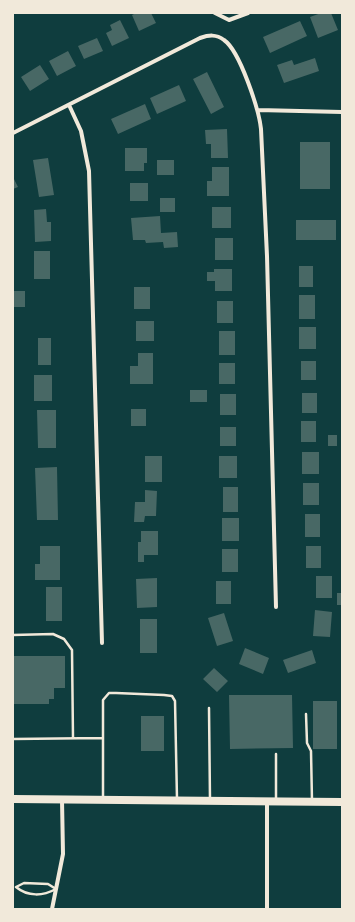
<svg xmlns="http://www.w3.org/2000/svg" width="355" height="922" viewBox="0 0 355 922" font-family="Inter,sans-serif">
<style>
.building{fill:#486865}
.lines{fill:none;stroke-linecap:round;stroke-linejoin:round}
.service{stroke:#f1e9da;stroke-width:2.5}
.minor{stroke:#f1e9da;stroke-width:4}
.primary{stroke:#f1e9da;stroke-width:8}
</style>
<rect width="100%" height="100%" fill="#0f3d3e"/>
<!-- building -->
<path class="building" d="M136,13H151L156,23L139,31L132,15Z
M321,13H331L338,30L318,38L310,17Z
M120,20L129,38L112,46L106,33L112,30L110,25Z
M300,21L307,36L270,53L263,37Z
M97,38L103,51L84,59L78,46Z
M68,51L76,66L57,76L49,61Z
M315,58L319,71L284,83L277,65L292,60L294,65Z
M40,65L49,79L30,91L21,77Z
M207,72L224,107L211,114L193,79Z
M179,85L186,101L157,114L150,98Z
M145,104L151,119L118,134L111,119Z
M227,129L228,158H211V144H206L205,130Z
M300,142H330V189H300Z
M125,148H147V163H144V171H125Z
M48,158L54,195L39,197L33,160Z
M157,160H174V175H157Z
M212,167H229V196H207V181H212Z
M13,177L18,187L13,189Z
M130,183H148V201H130Z
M160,198H175V212H160Z
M212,207H231V228H212Z
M46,209L47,222H51V241L35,242L34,210Z
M160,216L161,233L177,232L178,247L164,248L163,242L146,243L145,240H133L131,218Z
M296,220H336V240H296Z
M215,238H233V260H215Z
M34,251H50V279H34Z
M299,266H313V287H299Z
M214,269H232V291H215V281H207V272H214Z
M134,287H150V309H134Z
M13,291H25V307H13Z
M299,295H315V319H299Z
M217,301H233V323H217Z
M136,321H154V341H136Z
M299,327H316V349H299Z
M219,331H235V355H219Z
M38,338H51V365H38Z
M138,353H153V384H130V366H138Z
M301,361H316V380H301Z
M219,363H235V384H219Z
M34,375H52V401H34Z
M190,390H207V402H190Z
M302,393H317V413H302Z
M220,394H236V415H220Z
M131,409H146V426H131Z
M37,410H56V448H38Z
M301,421H316V442H301Z
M220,427H236V446H220Z
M328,435H337V446H328Z
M302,452H319V474H302Z
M145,456H162V482H145Z
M219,456H237V478H219Z
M57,467L58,520H37L35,468Z
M303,483H319V505H303Z
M223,487H238V512H223Z
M145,490L157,491L156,516H145L144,522H134L135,502H145Z
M305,514H320V537H305Z
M222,518H239V541H222Z
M141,531H158V555H144V562H138V542H141Z
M40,546H60V580H35V564H40Z
M306,546H321V568H306Z
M222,549H238V572H222Z
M316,576H332V598H316Z
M157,578V607L137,608L136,579Z
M216,581H231V604H216Z
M46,587H62V621H46Z
M337,593H342V605H337Z
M315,610L332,612L330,637L313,636Z
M224,613L233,641L217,646L208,618Z
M140,619H157V653H140Z
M245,648L269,658L263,674L239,664Z
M312,650L316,663L288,673L283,660Z
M13,656H65V688H54V699H49V704H13Z
M214,668L228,681L217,692L203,679Z
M229,695H292L293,748L230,749Z
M313,701H337V749H313Z
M141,716H164V751H141Z"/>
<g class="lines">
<!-- service -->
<path class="service" d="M13,635L53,634L64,639L72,650L73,738
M209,708L210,800
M306,714L307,743L311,751L312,801
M13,739L103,738
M103,799V700L109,693H116L164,695L172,696L175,701L177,799
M276,801V754
M24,883L48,884L56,889C43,896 28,897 16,887Z"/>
<!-- minor -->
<path class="minor" d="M215,13L229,20L248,13
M69,105L81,131L89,171L102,643
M258,110L342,112
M13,133L200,38C209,35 216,34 224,40C240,51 259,110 261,129L267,256L276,607
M267,801V909
M52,909L63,854L62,800"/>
<!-- primary -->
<path class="primary" d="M13,799L342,802"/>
</g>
<!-- border -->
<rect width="355" height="922" fill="none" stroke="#f1e9da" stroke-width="28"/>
</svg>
